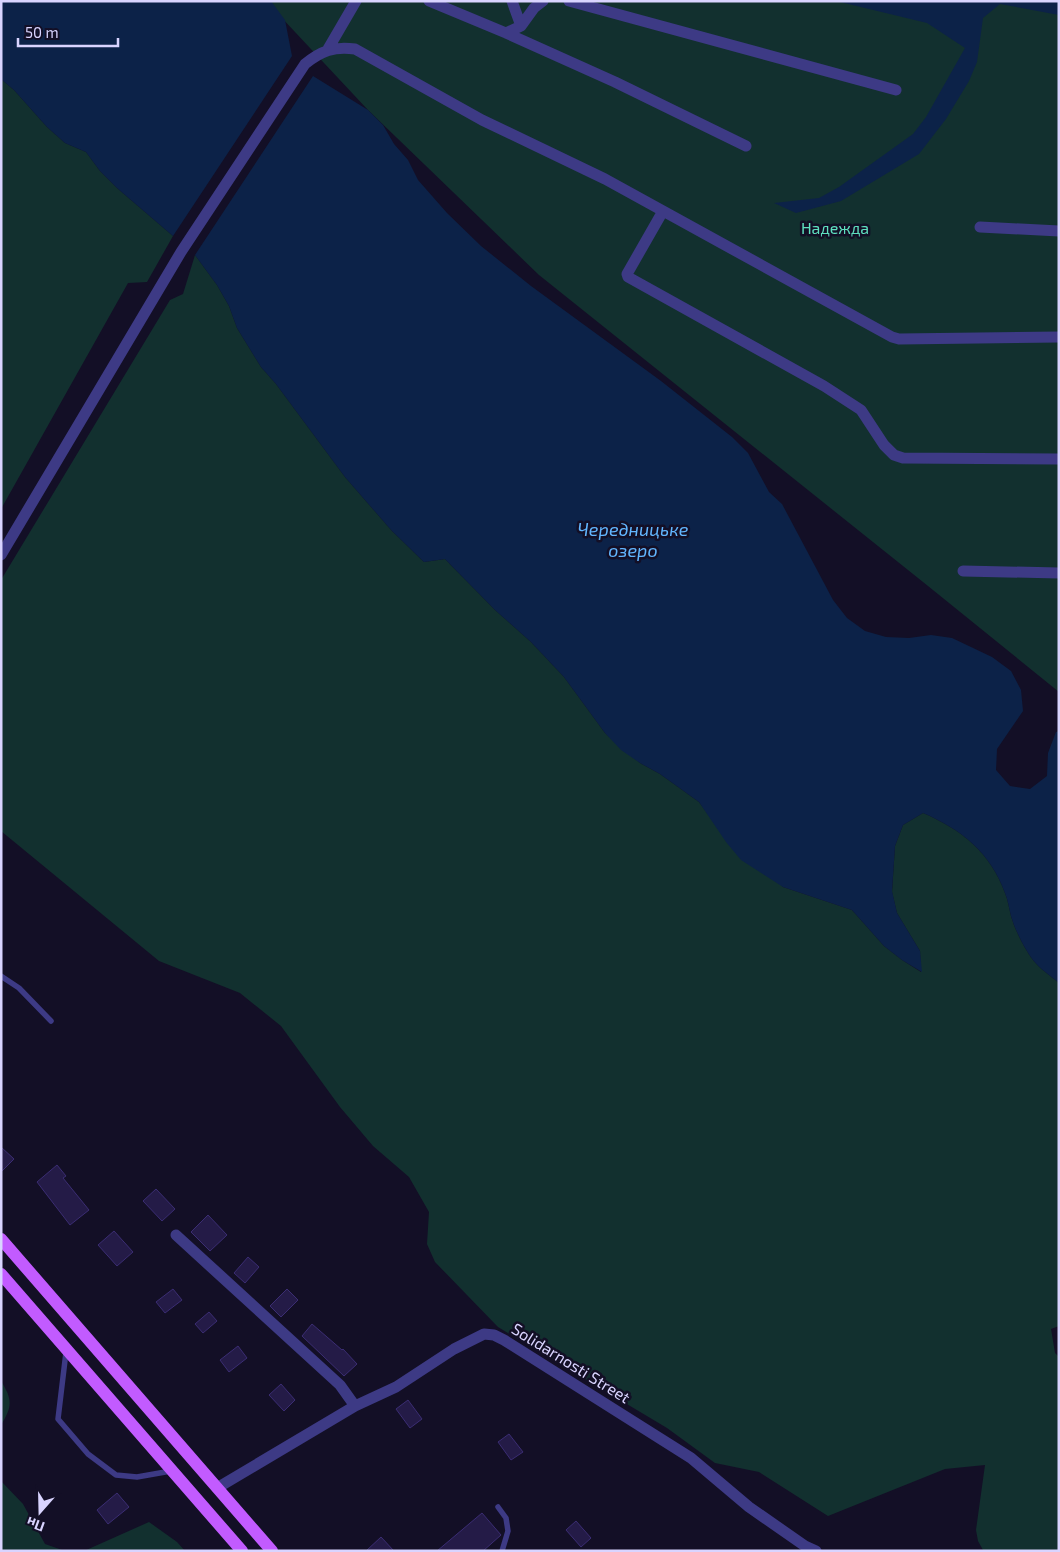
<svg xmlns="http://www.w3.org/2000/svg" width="1060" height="1552" viewBox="0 0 1060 1552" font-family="'Exo 2',sans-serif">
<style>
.green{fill:#12302f}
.water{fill:#0c2248}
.building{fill:#241b47;stroke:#3b2d73}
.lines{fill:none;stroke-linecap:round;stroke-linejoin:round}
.lane{stroke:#3d3a85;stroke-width:5.5}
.street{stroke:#3d3a85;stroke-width:11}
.primary{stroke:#c25bff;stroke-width:12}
.labels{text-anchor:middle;stroke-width:5;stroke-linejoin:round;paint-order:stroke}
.park-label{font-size:16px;fill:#5fe0c0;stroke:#130f26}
.street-label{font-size:16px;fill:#d9d4ff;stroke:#130f26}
.water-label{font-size:18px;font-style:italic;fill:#62b6ff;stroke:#130f26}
</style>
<rect width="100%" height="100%" fill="#130f26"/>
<!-- green -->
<path class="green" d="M266,1H1059V692L928,586L539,275L368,110Z
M1,79L14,90L47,127L65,143L86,152L100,171L117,188L173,236L147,282L128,283L1,509Z
M195,255L217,285L229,306L237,328L261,367L276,384L345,477L392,531L424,562L445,559L495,610L531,642L564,677L605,733L640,763L660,774L699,802L713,821L783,887L852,910L884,946L902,960L921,972L920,951L897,913L892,892L895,846L903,825L923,813C961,829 991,853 1005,893C1008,900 1009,908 1011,916C1015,930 1024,948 1033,960C1040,969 1051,976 1059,983V1326L1051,1329L1055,1353L1059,1357V1551L983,1550L978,1541L976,1530L985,1465L945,1469L828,1516L759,1472L715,1463L667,1428L498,1327L435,1262L427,1244L429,1212L409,1177L373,1146L340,1107L281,1026L240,993L159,961L1,831V580L170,300L183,294Z
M1,1381C13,1400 12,1407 1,1425Z
M1,1481L23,1504L45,1544L65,1551H1Z
M149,1522L177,1542L185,1551H84Z"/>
<!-- water -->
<path class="water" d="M1,1H271L285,20L292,56L173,236L117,188L100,171L86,152L65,143L47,127L14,90L1,79Z
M836,1H1059V15L1000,4L983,18L977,62L969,81L946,119L919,154L841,201L796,213L774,203L819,198L839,187L913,134L926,117L965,48L927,23Z
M313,76L368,110L383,125L394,144L408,160L418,180L447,213L481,246L531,286L661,381L732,437L748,453L769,492L782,504L833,600L847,618L865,631L886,637L909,638L931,635L952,638L992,657L1011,671L1021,690L1023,711L997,749L996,770L1010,786L1030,789L1047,776L1048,753L1056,732L1059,731V983C1051,976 1040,969 1033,960C1024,948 1015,930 1011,916C1009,908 1008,900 1005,893C991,853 961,829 923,813L903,825L895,846L892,891L897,913L920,951L922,972L902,960L884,946L852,910L783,887L741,860L726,842L699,802L660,774L640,763L621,750L605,733L564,677L531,642L495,610L445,559L424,562L392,531L345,477L276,384L261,367L237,328L229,306L217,285L195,255Z"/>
<!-- building -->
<path class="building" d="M1,1147L14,1159L1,1172Z
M57,1165L66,1176L63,1178L89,1210L70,1225L37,1182Z
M156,1189L175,1209L162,1221L143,1201Z
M208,1215L227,1235L210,1251L191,1232Z
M114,1231L133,1252L117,1266L98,1245Z
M248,1257L259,1267L245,1283L234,1273Z
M173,1289L182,1300L165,1313L156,1302Z
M287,1289L298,1300L281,1317L270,1306Z
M209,1312L217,1321L203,1333L195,1324Z
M312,1324L342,1350L343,1349L357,1364L344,1376L302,1336Z
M238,1346L247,1358L229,1372L220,1360Z
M281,1384L295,1400L284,1411L269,1395Z
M408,1400L422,1419L410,1428L396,1409Z
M509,1434L523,1452L511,1460L498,1442Z
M117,1493L129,1507L108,1524L97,1510Z
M482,1513L501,1535L483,1551H437Z
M576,1521L591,1538L581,1547L566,1530Z
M381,1537L394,1551H366Z"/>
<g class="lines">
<!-- lane -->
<path class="lane" d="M1,976L19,988L51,1021
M66,1352L58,1419L88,1454L116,1475L137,1477L171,1471
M498,1507L506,1518L508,1531L502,1551"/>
<!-- street -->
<path class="street" d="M429,1L506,33L615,82L746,146
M512,1L521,26
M569,1L896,90
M506,33L521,26L534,8L543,1
M328,49L356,1
M663,211L627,274L628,277L824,386L861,410L884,445L894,455L903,458L1059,459
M980,227L1059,231
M1,555L181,252L305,64C321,51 334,46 355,49L482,120L605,179L892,337L899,339L1059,337
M963,571L1059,573
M176,1235L340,1385L355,1406
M217,1488L355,1406L396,1387L454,1349L484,1334L494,1335L504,1340L691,1458L749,1507L805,1546L816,1551"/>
<!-- primary -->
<path class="primary" d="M1,1239L272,1551
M1,1274L242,1551"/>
</g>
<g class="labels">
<!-- park labels -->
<g class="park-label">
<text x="835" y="234">Надежда</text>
</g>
<!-- street labels -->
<g class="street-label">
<text transform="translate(571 1363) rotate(32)" y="6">Solidarnosti Street</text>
</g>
<!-- water labels -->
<g class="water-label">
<text x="633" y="536">Чередницьке<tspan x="633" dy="21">озеро</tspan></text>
</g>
</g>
<!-- border -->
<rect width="1060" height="1552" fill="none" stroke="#d9d4ff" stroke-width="5"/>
<!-- north arrow -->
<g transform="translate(40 1512) rotate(200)" stroke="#130f26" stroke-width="4" paint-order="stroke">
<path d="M0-4L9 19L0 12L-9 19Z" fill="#d9d4ff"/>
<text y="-8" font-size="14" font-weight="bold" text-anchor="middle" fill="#d9d4ff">Пн</text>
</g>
<!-- scale -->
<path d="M18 38v8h100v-8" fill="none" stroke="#d9d4ff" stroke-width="2.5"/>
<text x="25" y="38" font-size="15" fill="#d9d4ff" stroke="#130f26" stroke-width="4" paint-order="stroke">50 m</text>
</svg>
